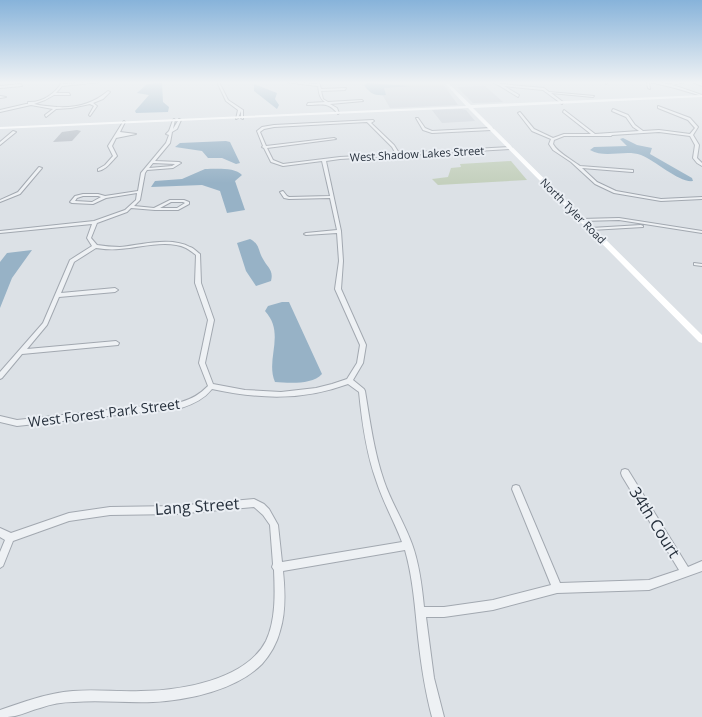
<svg xmlns="http://www.w3.org/2000/svg" width="702" height="717" viewBox="0 0 702 717" font-family="'Open Sans',sans-serif">
<style>
.built{fill:#cad0d8}
.green{fill:#c4d0bd}
.water{fill:#97b2c6}
.building{fill:#b3bac2}
.lines{fill:none;stroke-linecap:round;stroke-linejoin:round}
.street-casing{stroke:#a2a8b0;stroke-width:2}
.street{fill:#eef1f4;fill-rule:evenodd}
.secondary{fill:#fff;fill-rule:evenodd}
.labels{text-anchor:middle;stroke-width:4;stroke-linejoin:round;paint-order:stroke}
.far-street-label{font-size:11px;fill:#26303c;stroke:#ebeff4}
.street-label{font-size:14px;fill:#26303c;stroke:#ebeff4}
.near-street-label{font-size:16px;fill:#26303c;stroke:#ebeff4}
</style>
<rect width="100%" height="100%" fill="#dce1e6"/>
<!-- built -->
<path class="built" d="M443,84L458,105L390,108L378,87Z
M485,86L503,102L473,103L457,87Z
M462,109L466,110L475,121L442,123L432,110Z"/>
<!-- green -->
<path class="green" d="M511,161L527,180L438,185L432,179L448,177L451,168L461,167L460,164Z"/>
<!-- water -->
<path class="water" d="M162,83L163,102L169,107L168,112L136,113L135,111L149,95L137,93L147,84Z
M367,83L413,86L384,88L386,95C375,96 370,94 364,85Z
M254,84L277,93L275,99L279,105L277,109L254,91Z
M623,138L637,145L652,148L650,154L692,178L693,181C679,183 656,161 641,155C625,149 606,159 590,150L594,147L627,146L620,139Z
M226,141L230,142L240,163L236,164L222,158H208L202,151L175,147L180,143Z
M205,169C215,169 235,167 242,175L235,181L245,210L227,213L220,191L202,185L151,187L155,181L182,179Z
M250,239C260,244 258,251 263,259C267,267 274,270 271,281L256,286L246,271L237,243Z
M32,250L12,278L0,308V262L7,253Z
M282,302H289L322,374C312,385 289,383 275,382C265,359 286,334 265,311L268,306Z"/>
<!-- building -->
<path class="building" d="M77,130L81,131L72,141L53,142L62,132Z"/>
<g class="lines">
<!-- street casing -->
<g class="street-casing">
<path id="street" d="M62,82H64L63,84L101,82L62,86L56,93H69L70,95H54L45,100L34,104C42,106 50,106 57,107C76,108 93,104 108,91L110,92L103,99L93,103L97,106L90,116L89,115L94,106L90,104L71,108L56,109L46,117L45,115L53,109L31,105L0,112V110L26,104H28V102C42,103 55,94 62,82Z
M217,82H219L228,100L243,110V119L241,118V111L238,118L236,119L238,110L226,101Z
M285,82L317,84V82H319L321,89L346,88L345,90L321,91L323,99L328,102L362,100L363,101L330,104L337,108L339,113L338,114C328,101 322,105 307,105L308,103L325,102C319,98 319,92 318,86Z
M492,82H496L501,84L544,88L549,92L594,96L593,97L551,93L563,102L562,104L543,90L504,86L519,95L518,97L500,86Z
M605,82H607V83L606,84Z
M647,82H649L650,89L648,88Z
M650,82C668,82 685,89 702,95V96L675,88Z
M677,82H685L672,85L671,84Z
M693,82H697L702,84V86Z
M21,84L22,86L0,88V86Z
M0,96L6,97L0,98Z
M658,106L690,118L698,127L693,135L699,145L697,158L702,163V166L697,163L693,158L695,145L690,136L659,132L612,135L611,136H564L554,140L553,144C558,153 571,159 580,166L633,170V172H632L582,168L597,182L616,191L661,199L702,197V199L661,201L614,193L595,184L571,162L553,150L549,144L551,139L532,131L518,113L520,112L534,129L553,138L564,134H591L563,112L564,110L595,134L639,131L633,127L626,117L612,111L613,109L628,115L635,125L643,131L659,130L690,134L695,128L688,120L658,108Z
M416,118H418L425,128L432,131L491,128L493,129L491,130L432,133L423,130Z
M174,119L175,120L173,129L179,119L181,120L177,129L172,132L170,143L155,161L179,162L181,163L173,168L147,170L145,173L140,200L134,206L154,208L170,200H184L189,202V204L178,210H155L131,208L127,212L97,223L91,238L97,245C105,246 112,247 120,247C141,245 171,236 190,247C194,248 197,252 200,254L201,283L214,320L205,363L213,384L245,390L281,392L316,388L332,384L347,379L357,363L360,345L335,289L339,261L337,233L306,235L304,234L306,233L337,230L330,198L289,199L284,198L280,192L283,191L287,196L289,197L330,196L322,161L283,166L271,162L264,148L262,147L263,146L257,131L262,127L274,125L373,120L374,121L371,123L394,145L399,153L510,147L512,148L510,149L340,159L326,161L341,231L343,261L341,289L366,345L363,363L353,380L364,389L365,391C370,421 374,452 384,481C391,502 404,522 412,544C419,563 422,586 424,607H444L493,600L551,585L512,489L513,486L516,485L519,486L560,583L649,580L679,570L622,476L621,473L622,470L625,469L628,470L688,567L702,561V571L649,590L557,593L493,610L444,617H426L434,678L444,717H432C425,691 421,664 418,637C415,608 413,578 405,550L283,571C285,590 286,612 280,631C277,643 270,655 262,664C236,690 189,700 153,702C127,703 100,700 74,702C62,702 51,704 40,708C32,710 24,714 15,716C10,717 5,717 0,717V710C24,702 47,693 73,691C96,689 118,692 141,691C180,691 246,680 266,641C276,620 275,593 274,570L272,567L273,564L270,525L263,515L254,507L176,514L110,515L69,521L13,541L3,566L0,568V552L5,540L0,537V528L11,533L69,513L110,507L176,506L254,499L264,504L269,509L278,525L282,562L402,542C394,521 383,502 376,480C366,452 362,422 359,392L348,384C302,401 259,399 212,389C204,399 194,404 181,408L17,426L0,422V416L17,420L181,402C192,399 200,394 208,386L199,363L208,320L195,283L196,255C193,253 190,250 186,248C167,239 139,248 119,249C111,250 104,249 96,248L74,262L61,293L115,288L118,290L115,292L59,297L47,325L27,349L116,341L119,343L118,345L22,354L2,378L0,379V372L43,323L70,260L92,246L87,238L92,224L0,233V231L94,221L125,210L136,200L137,193L106,198L93,204L72,203L70,202L75,196L83,194H98L105,196L138,191L141,173L166,143L169,135L166,134L169,131L173,120ZM367,122L392,147L396,154L340,157L283,164L273,160L267,148L336,139L334,138L266,146L260,132L264,129L274,127ZM153,163L175,164L172,166L149,168ZM83,196H98L101,197L92,202L75,201L77,198ZM171,202H183L185,203L177,208H160Z
M124,121L125,122L120,132L136,134L116,138L112,146L117,156C111,162 106,170 98,171V169L105,165L113,156L108,146L123,122Z
M13,131L16,132L0,145V142Z
M39,167L42,168L20,194L0,202V200L18,192Z
M619,218L702,231V233L619,220L581,221L579,220L581,219Z
M641,225L643,226V227L591,230L589,229L591,228Z
M694,263L702,264V266L694,265Z"/>
</g>
<!-- street -->
<use href="#street" class="street"/>
<!-- secondary -->
<path class="secondary" d="M444,82H447L471,105L702,95V97L473,108L702,335V343L699,342L468,108L0,129V127L466,106Z"/>
</g>
<!-- sky -->
<linearGradient id="sky" x2="0" y2="1"><stop stop-color="#87b3da"/><stop offset="0.45" stop-color="#eff2f4"/><stop offset="1" stop-color="#eff2f4" stop-opacity="0"/></linearGradient>
<rect width="702" height="183" fill="url(#sky)"/>
<g class="labels">
<!-- far-street labels -->
<g class="far-street-label">
<text transform="translate(417 154) rotate(-3)" y="4">West Shadow Lakes Street</text>
<text transform="translate(573 211) rotate(45)" y="4">North Tyler Road</text>
</g>
<!-- street labels -->
<g class="street-label">
<text transform="translate(104 413) rotate(-7)" y="5">West Forest Park Street</text>
</g>
<!-- near-street labels -->
<g class="near-street-label">
<text transform="translate(197 506) rotate(-4)" y="6">Lang Street</text>
<text transform="translate(655 522) rotate(58)" y="6">34th Court</text>
</g>
</g>
</svg>
